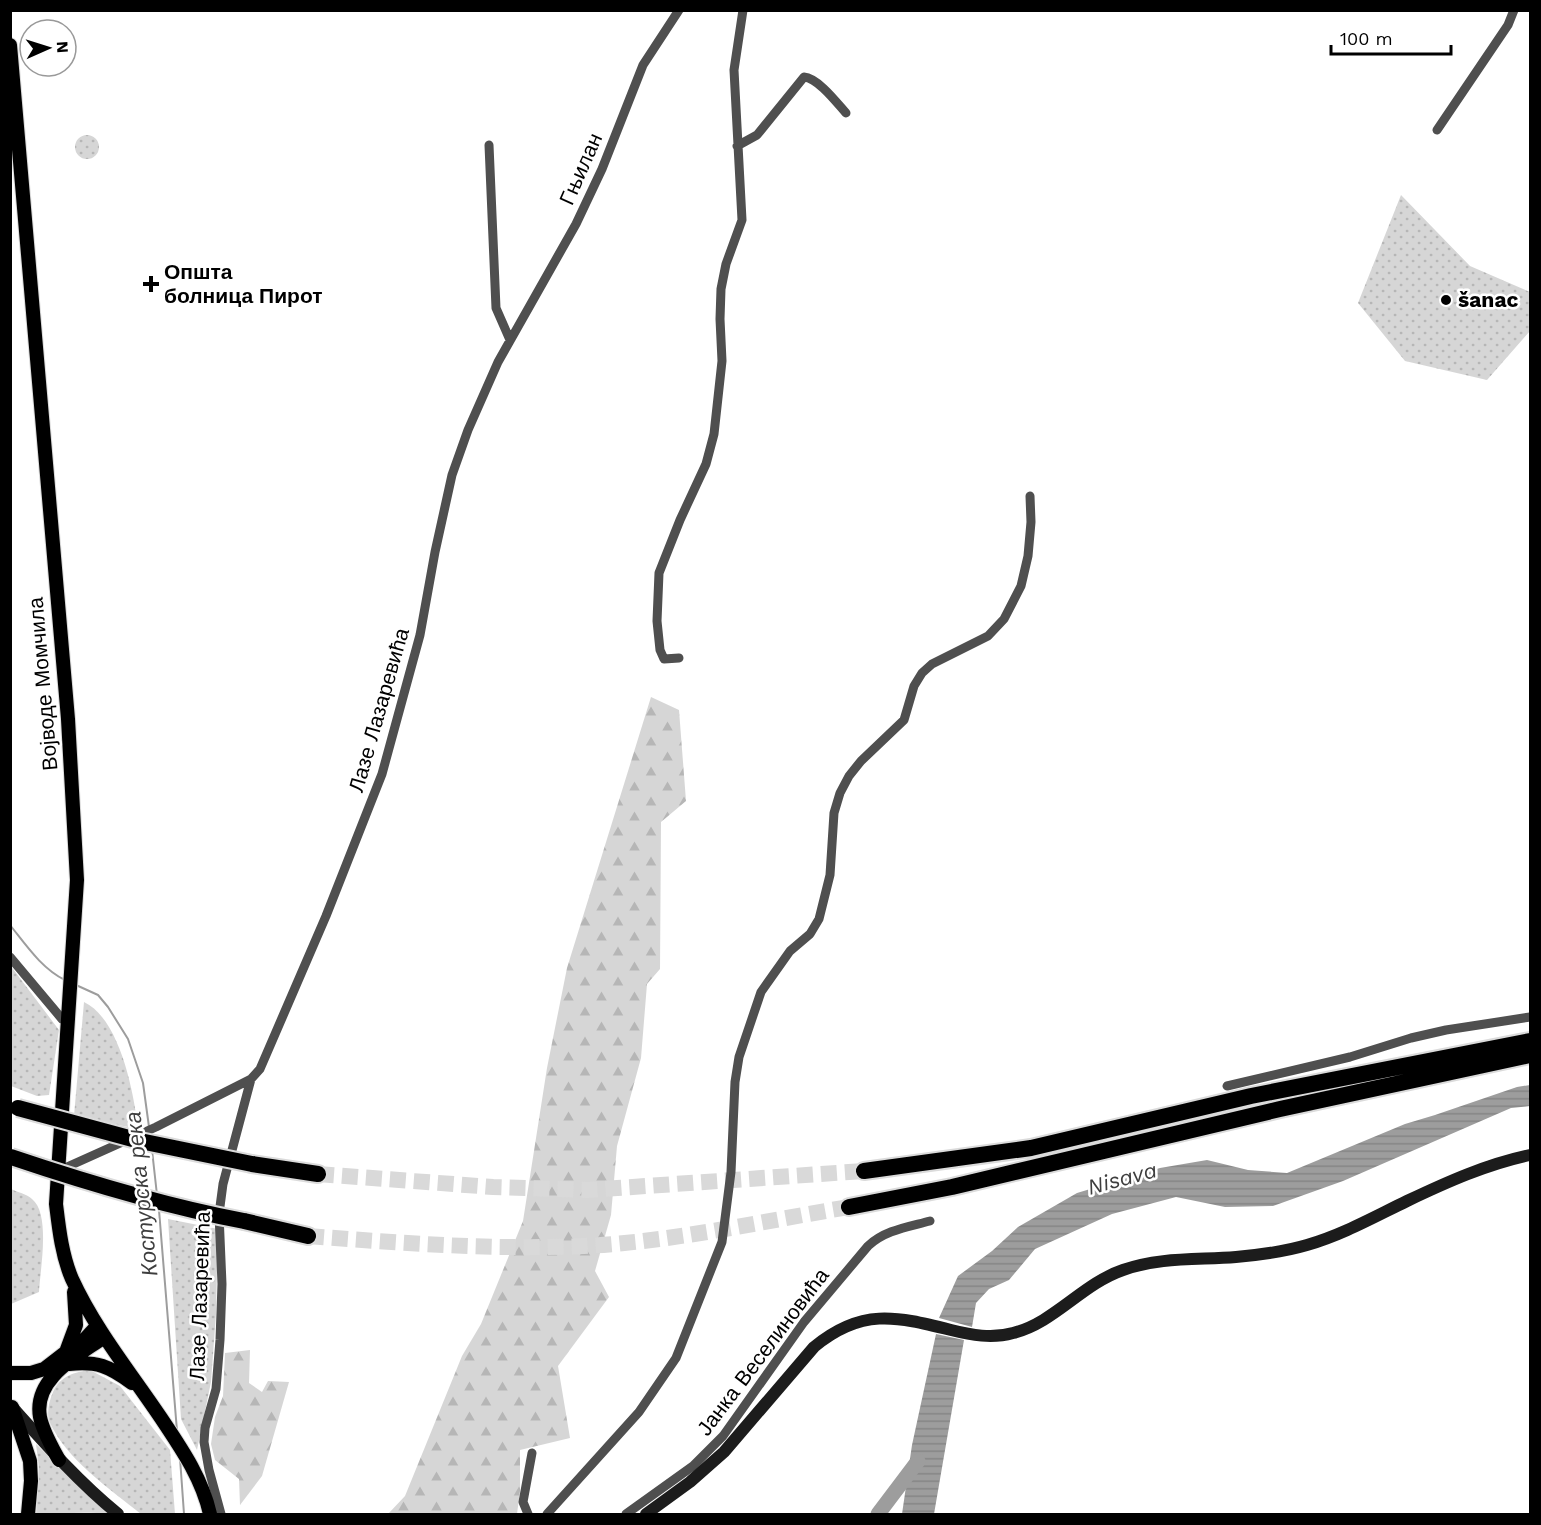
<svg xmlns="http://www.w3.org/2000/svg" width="1541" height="1525" viewBox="0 0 1541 1525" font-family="'Work Sans',sans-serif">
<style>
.grass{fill:url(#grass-dots)}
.forest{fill:url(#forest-firs)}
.water{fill:url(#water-rules)}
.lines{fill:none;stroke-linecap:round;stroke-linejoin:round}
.stream{stroke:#9d9d9d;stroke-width:2}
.river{stroke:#9d9d9d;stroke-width:15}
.motorway-tunnel{stroke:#d9d9d9;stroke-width:16;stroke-dasharray:16 8;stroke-linecap:butt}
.primary-casing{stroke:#dbdbdb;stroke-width:16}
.motorway-casing{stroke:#dbdbdb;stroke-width:20}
.minor{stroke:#4f4f4f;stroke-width:9}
.secondary{stroke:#1c1c1c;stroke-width:12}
.primary{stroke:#000;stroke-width:14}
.motorway{stroke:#000;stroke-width:16}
.motorway-bridge-casing{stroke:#dbdbdb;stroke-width:20;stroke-linecap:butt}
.motorway-bridge{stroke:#000;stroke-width:16}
.poi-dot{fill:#000;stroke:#fff;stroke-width:2}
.labels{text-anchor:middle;stroke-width:5;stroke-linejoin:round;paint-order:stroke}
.street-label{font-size:21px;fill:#000;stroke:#fff}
.poi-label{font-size:21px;font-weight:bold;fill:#000;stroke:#fff;text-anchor:start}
.water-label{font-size:22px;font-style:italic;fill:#3e3e3e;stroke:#fff}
</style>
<defs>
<pattern id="grass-dots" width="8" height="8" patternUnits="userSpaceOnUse" patternTransform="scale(1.5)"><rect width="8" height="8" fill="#d6d6d6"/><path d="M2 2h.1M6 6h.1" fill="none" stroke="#b6b6b6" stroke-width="1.8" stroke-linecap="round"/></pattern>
<pattern id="forest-firs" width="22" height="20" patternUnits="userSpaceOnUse" patternTransform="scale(1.5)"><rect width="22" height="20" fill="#d6d6d6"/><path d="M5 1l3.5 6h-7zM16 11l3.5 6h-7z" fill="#b6b6b6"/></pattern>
<pattern id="water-rules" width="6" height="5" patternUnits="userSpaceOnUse" patternTransform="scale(1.5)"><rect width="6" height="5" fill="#9d9d9d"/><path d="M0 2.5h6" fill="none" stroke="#858585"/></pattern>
</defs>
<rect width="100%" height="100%" fill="#fff"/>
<!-- grass -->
<path class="grass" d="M75 147a12 12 0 1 1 24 0a12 12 0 1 1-24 0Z
M1401,195L1470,266L1530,292V331L1487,380L1405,361L1358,303Z
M10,965L59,1030L49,1095L37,1096L11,1086Z
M84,1002C120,1019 134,1093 138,1129L74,1116Z
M11,1189C17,1192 27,1194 32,1199C51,1214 40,1270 39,1292L11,1304Z
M168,1219L218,1229L216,1314L211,1382L197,1450L181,1419Z
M90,1370L120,1386L170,1450L175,1514H141C110,1489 67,1460 50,1423C46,1414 49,1401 53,1392C60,1376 75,1372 90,1370Z
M36,1444L109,1514C85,1511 61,1514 36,1514L39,1468Z"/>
<!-- forest -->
<path class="forest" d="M651,697L679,710L686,801L661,822L660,969L647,984L641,1058L617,1146L611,1215L595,1271L609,1297L558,1366L570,1438L520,1450V1491L517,1514H388L405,1496L462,1356L481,1324L523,1221L547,1068L567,968Z
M250,1350L249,1383L262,1392L268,1381L289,1382L262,1476L240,1505L239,1479L215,1460L211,1444L215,1417L223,1396L225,1353Z"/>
<!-- water -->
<path class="water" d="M1530,1085V1106L1511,1108L1343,1181L1273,1206L1225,1207L1176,1197L1112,1214L1035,1249L1009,1280L989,1289L976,1303L972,1327L939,1318L958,1276L992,1251L1018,1227L1077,1193L1160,1168L1207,1160L1248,1170L1287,1173L1405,1124L1435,1115L1517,1087Z
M936,1334L964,1340L934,1514H902L912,1445Z"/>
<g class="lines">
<!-- stream -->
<path class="stream" d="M10,925C26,945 42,969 65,980
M76,985L98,995L108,1007L128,1039L143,1083L149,1127
M152,1150L157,1195
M159,1210L177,1431
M180,1458L184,1514"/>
<!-- river -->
<path class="river" d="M878,1514L918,1461"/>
<!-- motorway-tunnel -->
<path class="motorway-tunnel" d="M318,1174L493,1187L588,1190L864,1171
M308,1236C400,1243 492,1250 584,1246C671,1242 764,1221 849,1207"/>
<!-- primary casing -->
<g class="primary-casing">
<path id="primary" d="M10,45L68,719L77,880L56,1204C59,1229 62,1256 72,1279C95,1329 130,1372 161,1418C181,1448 202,1478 210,1514
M67,1352L85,1339L97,1326
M69,1364C97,1361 109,1366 132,1383
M10,1373H31L44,1369L66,1352L76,1325L74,1292
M12,1407L30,1461L31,1481L28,1514
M59,1460C52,1447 43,1432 40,1417C33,1378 78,1356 104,1337"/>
</g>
<!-- motorway casing -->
<g class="motorway-casing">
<path id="motorway" d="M252,1164L318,1174
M864,1171L1031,1148L1251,1096L1530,1041
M849,1207L952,1187L1280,1109L1530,1055
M244,1221L308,1236"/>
</g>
<!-- minor -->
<path class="minor" d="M1437,130L1508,25L1514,10
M489,145L496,308L510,340
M737,146L757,135L804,77C818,78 837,103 846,113
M679,658L664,659L660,650L657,621L659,573L680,520L706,464L714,434L722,361L720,319L721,289L726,264L742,220L734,70L743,10
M10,957L62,1019L69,1021
M1227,1086L1350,1057L1411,1038L1446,1030L1530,1017
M58,1171L156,1127L251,1079L260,1069L326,916L382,774L420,635L435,552L452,475L468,430L498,362L576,224L602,169L643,65L679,10
M221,1514L209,1470L204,1442L205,1428L216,1389L220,1340L222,1284L219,1214L223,1184L251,1079
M528,1514L523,1502L532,1453
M547,1514L639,1412L676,1358L722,1242L731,1172L735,1082L739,1057L761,992L790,951L810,934L819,919L830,875L834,813L840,793L849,776L861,761L904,720L914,686L922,673L932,664L988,636L1004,619L1021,586L1028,556L1031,522L1030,496
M626,1514L693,1466L723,1436L804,1322L868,1246C885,1230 908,1227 930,1221"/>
<!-- secondary -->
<path class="secondary" d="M14,1409C47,1446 80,1483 118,1514
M646,1514L690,1482L724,1452L814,1347C861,1308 895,1316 951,1330C971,1335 992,1339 1013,1333C1054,1323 1082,1284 1123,1270C1159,1257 1198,1260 1236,1257C1260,1255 1283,1252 1307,1245C1342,1235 1374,1217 1407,1201C1447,1182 1487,1164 1530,1155"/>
<!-- primary -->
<use href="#primary" class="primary"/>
<!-- motorway -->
<use href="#motorway" class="motorway"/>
<!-- motorway-bridge casing -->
<g class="motorway-bridge-casing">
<path id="motorway-bridge" d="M18,1108L140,1141L252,1164
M11,1157C88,1183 164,1206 244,1221"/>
</g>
<!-- motorway-bridge -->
<use href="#motorway-bridge" class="motorway-bridge"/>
</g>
<!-- markers -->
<g class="poi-dot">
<path d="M148 275h6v6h6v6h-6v6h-6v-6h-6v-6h6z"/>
<circle cx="1446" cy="300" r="6"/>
</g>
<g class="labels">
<!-- street labels -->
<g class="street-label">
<text transform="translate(581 169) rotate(-66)" y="7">Гњилан</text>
<text transform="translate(43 684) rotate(-95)" y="7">Војводе Момчила</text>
<text transform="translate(379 710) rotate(-74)" y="7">Лазе Лазаревића</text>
<text transform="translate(200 1296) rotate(-88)" y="7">Лазе Лазаревића</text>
<text transform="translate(763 1352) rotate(-53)" y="7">Јанка Веселиновића</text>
</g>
<!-- poi labels -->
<g class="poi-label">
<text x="164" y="279">Општа<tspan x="164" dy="24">болница Пирот</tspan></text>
<text x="1458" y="307">šanac</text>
</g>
<!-- water labels -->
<g class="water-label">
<text transform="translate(1122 1178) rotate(-15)" y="8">Nisava</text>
<text transform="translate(141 1194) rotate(-96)" y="8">Костурска река</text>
</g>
</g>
<!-- border -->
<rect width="1541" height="1525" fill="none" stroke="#000000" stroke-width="24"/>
<!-- north arrow -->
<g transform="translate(48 48) rotate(87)"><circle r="28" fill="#ffffff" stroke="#999999" stroke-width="1.5"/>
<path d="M0-4.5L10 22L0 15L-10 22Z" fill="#000000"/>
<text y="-9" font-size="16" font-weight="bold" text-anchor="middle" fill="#000000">N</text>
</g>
<!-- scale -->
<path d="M1331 45v9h120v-9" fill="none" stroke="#000000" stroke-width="3"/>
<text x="1340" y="45" font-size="18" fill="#000000" stroke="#ffffff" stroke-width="4.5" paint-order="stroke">100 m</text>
</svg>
